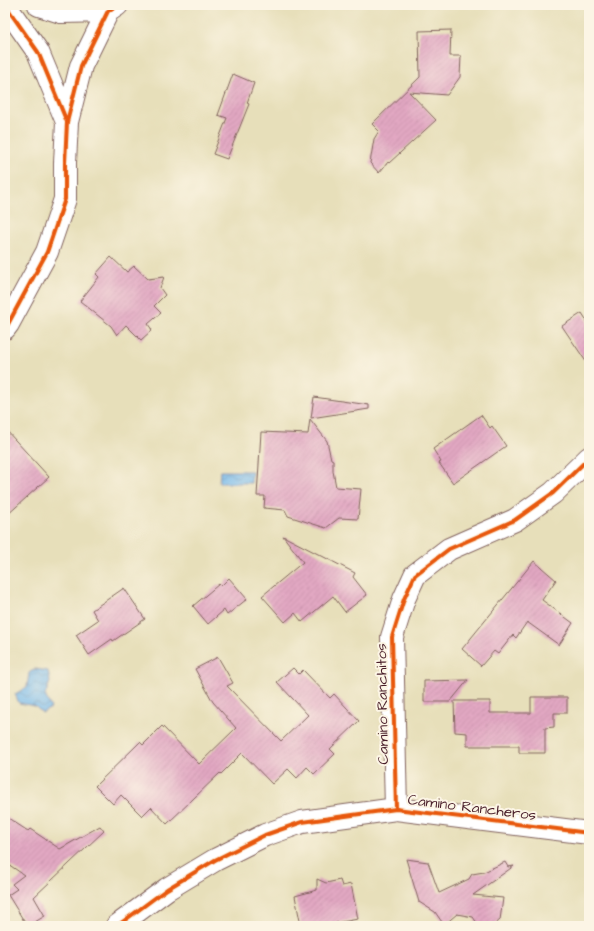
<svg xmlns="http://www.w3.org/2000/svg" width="594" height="931" viewBox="0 0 594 931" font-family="'Architects Daughter',sans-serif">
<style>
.water{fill:url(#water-waves);stroke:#606c8b}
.building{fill:url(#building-hatch)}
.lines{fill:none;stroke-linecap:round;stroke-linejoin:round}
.street-casing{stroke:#81625d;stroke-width:24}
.street{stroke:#fff;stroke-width:22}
.cycleway-casing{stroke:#fcf5e5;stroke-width:6}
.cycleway{stroke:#e8590c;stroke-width:4}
.labels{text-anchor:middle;stroke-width:4;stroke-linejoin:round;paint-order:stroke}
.street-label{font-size:15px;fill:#4a1f2b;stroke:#fcf5e5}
</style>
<defs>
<pattern id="water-waves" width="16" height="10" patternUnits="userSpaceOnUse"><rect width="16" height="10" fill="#76b9eb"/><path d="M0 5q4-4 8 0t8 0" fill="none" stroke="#6396bf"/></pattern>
<pattern id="building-hatch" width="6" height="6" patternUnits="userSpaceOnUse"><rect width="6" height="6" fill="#e2a7c2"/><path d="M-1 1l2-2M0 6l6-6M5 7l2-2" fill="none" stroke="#c38fa7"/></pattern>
</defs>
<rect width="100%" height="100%" fill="#fcf5e5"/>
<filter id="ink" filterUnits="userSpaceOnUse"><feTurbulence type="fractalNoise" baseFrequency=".025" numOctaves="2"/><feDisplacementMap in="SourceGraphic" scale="8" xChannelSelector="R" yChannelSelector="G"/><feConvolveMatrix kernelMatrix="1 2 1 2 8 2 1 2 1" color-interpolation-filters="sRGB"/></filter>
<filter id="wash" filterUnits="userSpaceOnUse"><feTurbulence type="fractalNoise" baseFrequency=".012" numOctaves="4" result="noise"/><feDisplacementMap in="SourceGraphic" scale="16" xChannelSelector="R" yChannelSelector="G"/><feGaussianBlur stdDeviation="0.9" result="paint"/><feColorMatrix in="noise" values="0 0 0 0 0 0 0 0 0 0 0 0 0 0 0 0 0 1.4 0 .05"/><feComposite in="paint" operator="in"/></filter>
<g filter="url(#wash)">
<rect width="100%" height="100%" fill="#e7dfba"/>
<!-- water -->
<path class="water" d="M220,471H252L251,483H219Z
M35,669L48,671L50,682L45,695L51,708L42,713L35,706L19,703L15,694L27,687L29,673Z"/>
<g id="blocks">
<!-- building -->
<path class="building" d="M451,30L450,56H461L460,77L447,95L409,92L436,120L389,163L388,162L379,173L370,163L374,139L379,131L372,124L420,77L419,31Z
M233,74L254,83L247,103L249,104L227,159L213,154L227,118L218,115Z
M111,257L127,272L134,266L148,279L164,277L160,288L165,295L154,306L161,313L148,324L152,330L141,340L126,325L117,335L111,326L80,301L99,277L96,274Z
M582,313L589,324V366L562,326Z
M314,397L369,405V409L311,418Z
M481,415L490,428L492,426L506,446L453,483L439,463L441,462L433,449Z
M310,419L327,441L331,459L333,460V471L336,487L361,489L358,519L339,518L326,528L288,516L285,510L264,508L265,496H257L261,432L308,434Z
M5,429L49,477L5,517Z
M283,536L355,573L353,577L367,595L345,612L333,596L302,622L295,613L285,622L262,596L303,562Z
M534,561L556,580L542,600L573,623L559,645L527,622L516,638L513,635L498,654L494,651L481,666L462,649Z
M229,578L247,599L227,615L224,610L208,624L193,606L219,584L221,586Z
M124,588L145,619L113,641L112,639L89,655L76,635L98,620L92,610Z
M218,657L233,683L227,686L281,741L308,715L277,682L293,668L299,674L303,670L330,698L334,694L359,721L330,749L335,754L314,774L307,767L297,778L288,769L272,784L242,753L221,774L220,773L167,824L151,807L142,816L121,795L113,804L95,786L140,742L143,745L162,726L199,764L236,728L213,702L195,669Z
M468,680L450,702H424V681Z
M531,697H567V713H554V727L545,728V753H519V746H467V733L455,732L454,701H490V713H531Z
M5,816L28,831L30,829L60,849L100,826L104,831L34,897L45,916L28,926H27L8,895L17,889L12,884L24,875L5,862Z
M406,859L428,862L439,893L469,879L472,874L484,872L505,862L508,867L514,866L473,895L503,898L500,920L493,926H479L473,917L457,914L444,925L435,912L419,902Z
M317,879L326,883L340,880L342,886L351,884L358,919L336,923L337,926H301L295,896L317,890Z"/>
</g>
</g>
<g filter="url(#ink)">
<use href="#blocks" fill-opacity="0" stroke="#81625d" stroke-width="1"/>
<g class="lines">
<!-- street casing -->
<g class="street-casing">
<path id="street" d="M5,5L38,52L67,122
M39,5L61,12L108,11
M5,328L8,324L47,252L65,199V163L67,122L81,66L108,11L117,5
M396,809L392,637L404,599L415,575L449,549L515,520L553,493L589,458
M117,926L167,889L215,860L265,835L302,822L396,809L589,833"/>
</g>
<!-- street -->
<use href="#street" class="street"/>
<!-- cycleway casing -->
<g class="cycleway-casing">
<path id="cycleway" d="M5,5L38,52L67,122
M5,328L8,324L47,252L65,199V163L67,122L81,66L108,11L117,5
M396,809L392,637L404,599L415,575L449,549L515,520L553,493L589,458
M117,926L167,889L215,860L265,835L302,822L396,809L589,833"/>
</g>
<!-- cycleway -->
<use href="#cycleway" class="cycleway"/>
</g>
</g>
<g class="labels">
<!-- street labels -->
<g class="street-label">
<text transform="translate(382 704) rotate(-91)" y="5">Camino Ranchitos</text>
<text transform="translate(472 807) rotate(7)" y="5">Camino Rancheros</text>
</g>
</g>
<!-- margin -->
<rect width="594" height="931" fill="none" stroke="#fcf5e5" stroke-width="20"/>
</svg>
